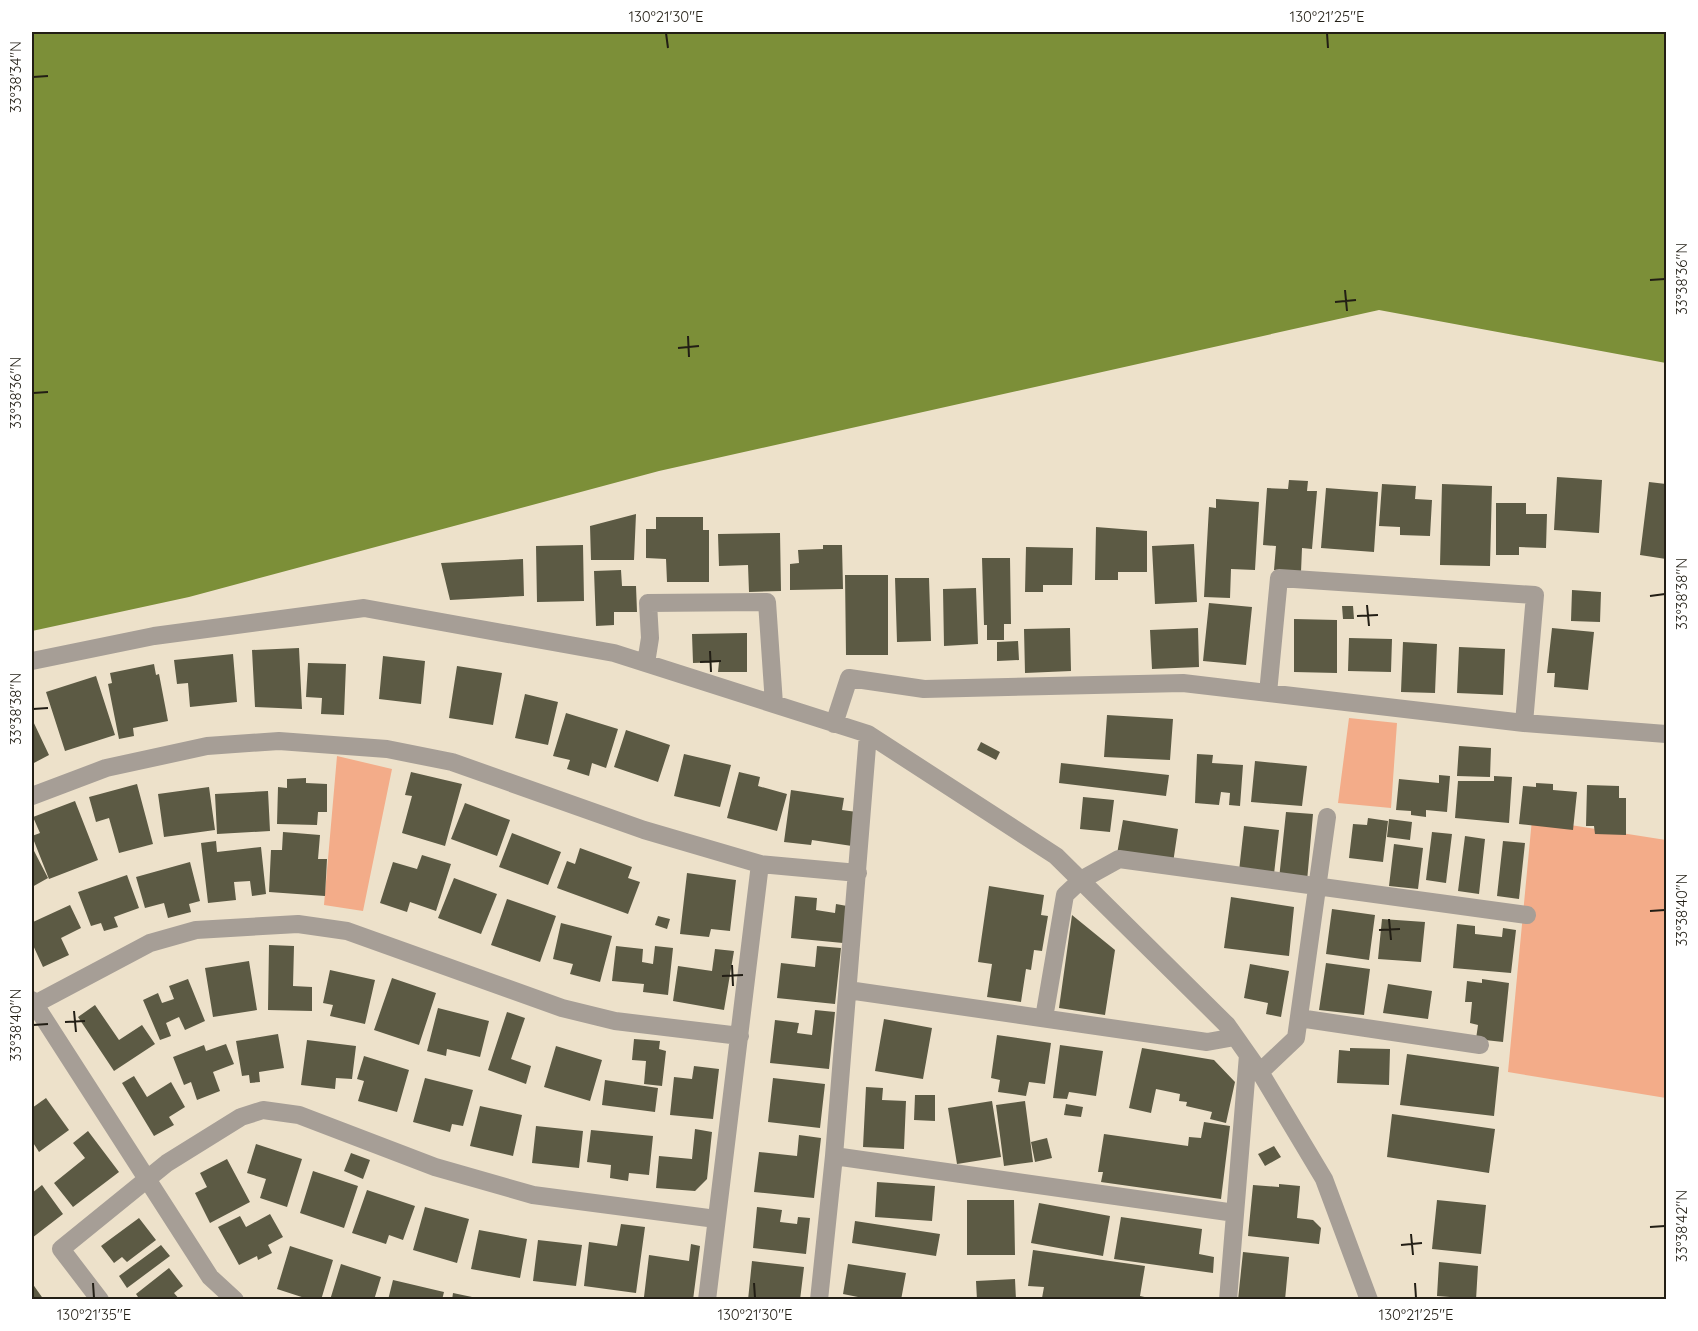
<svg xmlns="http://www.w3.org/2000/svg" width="1698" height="1331" viewBox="0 0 1698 1331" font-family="Quicksand,sans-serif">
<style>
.green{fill:#f3ac89}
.water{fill:#7c8f38}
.building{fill:#5c5a44}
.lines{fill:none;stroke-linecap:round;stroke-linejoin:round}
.street{stroke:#a69e96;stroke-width:18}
.ticks{fill:none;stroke:#221e15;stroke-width:2}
.neatline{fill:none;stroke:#221e15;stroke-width:2}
.ticks-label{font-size:15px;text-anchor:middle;fill:#221e15}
</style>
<rect width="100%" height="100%" fill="#ede1ca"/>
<!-- green -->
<path class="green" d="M1349,718L1397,723L1391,808L1338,803Z
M337,756L392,769L363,911L324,905Z
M1532,819L1666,840V1098L1508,1072Z"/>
<!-- water -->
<path class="water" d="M32,32H1666V363L1379,310L659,471L189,597L32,631Z"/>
<!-- building -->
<path class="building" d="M1557,477L1602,480L1599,533L1554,530Z
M1289,480L1308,481L1307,491H1317L1312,549L1302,548L1301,572L1274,570L1276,546L1263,545L1267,488L1288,489Z
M1649,482L1666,484V559L1640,555Z
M1382,484L1416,486L1415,499L1432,500L1430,536L1400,535V527L1379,526Z
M1442,484L1492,486L1490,566L1440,565Z
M1326,488L1378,492L1374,552L1321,548Z
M1216,499L1259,502L1255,570L1231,569L1230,598L1204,597L1209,507L1216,508Z
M1496,503H1526V514H1547L1546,548L1519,547V555H1496Z
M636,514L634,560H591L590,526Z
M656,517H703V530H709V582H667L666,559L646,558V529H656Z
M1096,527L1147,531V572H1118V580H1095Z
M780,533L781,591L749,592L748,565L719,566L718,534Z
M1194,544L1197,602L1155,604L1152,546Z
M583,545L584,601L537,602L536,546Z
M823,545H842L843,589L790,590V564L799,563L798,550L823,549Z
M1026,547L1073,548L1072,585H1043V592H1025Z
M982,558H1010L1011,624H1004V640H987V625H984Z
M523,559L524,596L450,600L441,563Z
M621,570L622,586H636L637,612H614V625L596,626L594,571Z
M845,575H888V655H846Z
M895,578H929L931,641L897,642Z
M976,588L978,644L944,646L943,589Z
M1572,590L1601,592L1600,622L1571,621Z
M1209,603L1252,607L1246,665L1203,661Z
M1342,606H1353L1354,619H1343Z
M1294,619L1337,620V673L1294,672Z
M1070,628L1071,671L1025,673L1024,629Z
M1198,628L1199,667L1152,669L1150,630Z
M1552,628L1594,632L1588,690L1554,687L1555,673H1547Z
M747,633V672H718L719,662L693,663L692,634Z
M1349,638L1392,639L1391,672L1348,671Z
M1018,641L1019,660L997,661V642Z
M1403,642L1437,644L1435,693L1401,692Z
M1459,647L1505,649L1503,695L1457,693Z
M299,648L302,709L255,707L252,650Z
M233,654L237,702L190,707L188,683L177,684L174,660Z
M383,656L425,661L421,704L379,699Z
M308,663L346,664L344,715L321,714L322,698L306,697Z
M154,664L156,675L159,674L168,721L133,728L134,736L119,739L108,684L112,683L110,673Z
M457,666L502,673L493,725L449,718Z
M96,676L115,735L65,751L46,692Z
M525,694L558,702L548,745L515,738Z
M566,713L618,729L606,768L592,763L589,776L567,769L570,760L553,756Z
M1107,715L1173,719L1170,760L1104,757Z
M32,719L49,755L32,764Z
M626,730L670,745L658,782L614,767Z
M981,742L1000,752L996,760L977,750Z
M1459,746L1491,748L1490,777L1457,776Z
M684,754L731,765L720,807L674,796Z
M1197,754L1213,755L1212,763L1243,765L1240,806L1229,805L1230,793L1221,792L1219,805L1195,803Z
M1255,761L1307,766L1302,806L1251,802Z
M1061,763L1169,775L1166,796L1059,783Z
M411,772L462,784L445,846L402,833L412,796L405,795Z
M739,772L760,777L758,786L787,794L777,831L727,818Z
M1439,775L1450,776L1447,812L1426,810V817L1411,815V811L1396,810L1399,779L1439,783Z
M1494,776L1512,777L1509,823L1455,818L1458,781H1494Z
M306,778V783L327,784V812H318L317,825L277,824L278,787L287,788V779Z
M1536,783L1553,784V790L1577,792L1573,830L1519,824L1523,786L1536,787Z
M137,784L153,844L119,853L109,818L96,822L89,797Z
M1587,785L1619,786V798H1626V835L1595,834L1594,826H1586Z
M209,787L215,830L164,837L158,794Z
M791,790L844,798L842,810L857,812L852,846L812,840L811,845L784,842Z
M268,791L270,831L217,834L215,794Z
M1083,797L1114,800L1110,832L1080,829Z
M75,801L98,860L49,879L32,836L40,833L33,817Z
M465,803L510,820L497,856L451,839Z
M1286,812L1313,814L1307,881L1279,879Z
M1368,818L1388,821L1383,862L1349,858L1353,824L1367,825Z
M1389,819L1412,822L1410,840L1387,837Z
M1123,820L1178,829L1173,863L1117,854Z
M1244,826L1279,830L1274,874L1239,871Z
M283,832L320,835L318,859H327L325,896L269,892L271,850H282Z
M1432,832L1452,834L1446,883L1426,880Z
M512,833L561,852L548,885L499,867Z
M1465,836L1485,839L1479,894L1458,891Z
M216,841L217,852L261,847L266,894L252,896L250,881L234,882L236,900L208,903L201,843Z
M1503,841L1525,843L1519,899L1497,896Z
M1394,844L1423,848L1418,889L1389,886Z
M32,847L48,878L32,887Z
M580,848L632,867L628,878L640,882L628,914L557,888L567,861L575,864Z
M422,855L451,864L436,911L410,902L407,912L380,903L393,862L417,869Z
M190,862L200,901L189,904L191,912L168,918L164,903L145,908L136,877Z
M687,873L736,880L730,931L711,929L709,937L680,934Z
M127,875L139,908L114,917L118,927L104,931L101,923L91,926L78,892Z
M454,878L497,894L481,934L438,918Z
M989,886L1044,895L1041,915L1048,916L1042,951L1034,950L1031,970L1026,969L1021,1002L987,997L992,964L978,962Z
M795,896L817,898L816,910L835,913L836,904L847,906L843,943L791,938Z
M1231,897L1294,907L1289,956L1224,948Z
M507,899L556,916L540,962L491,945Z
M70,905L81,928L61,938L69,955L43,967L32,943V918L33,922Z
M1332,909L1375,915L1369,960L1326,954Z
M1072,915L1115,950L1105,1015L1059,1008Z
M658,916L670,919L667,929L655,925Z
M1382,919L1425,922L1421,962L1378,959Z
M561,923L612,936L600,982L570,974L573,964L553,959Z
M1457,924L1475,926V934L1502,937L1503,928L1516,930L1511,973L1453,968Z
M269,945L294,946L293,986L312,987V1011L268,1010Z
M616,946L643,949L642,962L653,964L655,946L673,948L668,995L643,992L644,984L612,981Z
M817,946L841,948L835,1004L777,998L781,963L815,967Z
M715,949L734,951L724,1010L673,1001L678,966L712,971Z
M249,961L257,1010L213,1017L205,968Z
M1326,963L1370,969L1364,1015L1319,1010Z
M1250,964L1289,971L1281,1017L1266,1014L1268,1003L1244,998Z
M330,970L375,980L365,1024L330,1016L333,1005L323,1003Z
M392,978L436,993L419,1045L374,1030Z
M188,979L205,1021L185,1030L179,1017L166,1023L171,1036L160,1040L143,1000L158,993L162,1003L174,999L169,986Z
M1482,979L1509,983L1503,1042L1476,1039L1478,1025L1470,1023L1472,1002H1465L1467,981L1482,983Z
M1388,984L1432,991L1428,1019L1383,1013Z
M95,1005L119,1040L142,1025L155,1044L114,1071L78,1017Z
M438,1008L489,1021L480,1057L447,1049L446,1056L427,1051Z
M815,1010L835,1012L829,1069L770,1063L775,1020L799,1023L797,1033L812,1035Z
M507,1012L525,1018L511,1059L531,1066L526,1084L488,1070Z
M884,1019L932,1028L923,1079L875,1071Z
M278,1034L284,1068L259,1072L260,1082L250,1083L249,1075L242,1076L236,1041Z
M997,1035L1051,1043L1045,1084L1029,1082L1026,1096L998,1092L1000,1080L991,1078Z
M634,1039L660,1041L659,1049L666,1051L662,1086L644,1084L646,1061L632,1060Z
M307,1040L356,1046L352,1079L336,1078L335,1089L301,1085Z
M226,1044L234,1064L213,1072L220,1091L197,1100L191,1082L184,1085L173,1057L204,1045L206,1051Z
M1060,1045L1103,1051L1096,1096L1069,1092L1067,1099L1053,1098Z
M556,1046L602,1060L590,1101L544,1087Z
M1142,1048L1214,1060L1235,1082L1226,1123L1210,1119L1212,1112L1186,1106L1187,1102L1179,1101L1180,1094L1156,1089L1151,1113L1129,1108Z
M1350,1048L1390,1049L1389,1085L1337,1083L1339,1050L1350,1051Z
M1407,1054L1499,1067L1494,1116L1400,1105Z
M364,1056L409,1070L397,1112L358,1101L364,1081L357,1079Z
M694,1066L719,1069L713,1119L670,1115L674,1077L692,1079Z
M134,1076L147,1097L171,1082L185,1107L169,1117L174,1125L154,1136L122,1083Z
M425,1078L473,1090L463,1126L452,1124L450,1132L413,1122Z
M773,1078L825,1084L820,1128L768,1122Z
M605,1080L658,1088L655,1112L602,1105Z
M866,1087L883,1088L882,1100L906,1101L904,1149L863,1147Z
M915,1095H935V1121L914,1120Z
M46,1098L69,1130L39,1152L32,1141V1108Z
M992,1101L1001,1157L957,1164L948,1108Z
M1025,1101L1033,1162L1004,1166L996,1105Z
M1066,1104L1083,1107L1081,1117L1064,1115Z
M480,1106L522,1115L513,1156L470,1146Z
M1392,1114L1495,1129L1489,1173L1387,1157Z
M1204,1122L1230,1126L1221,1199L1101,1182L1103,1172H1098L1104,1134L1188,1146L1189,1137L1201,1138Z
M536,1126L583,1131L579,1168L532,1163Z
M695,1129L712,1132L707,1179L695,1191L656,1188L659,1156L692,1159Z
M591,1130L653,1136L649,1175L629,1173L628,1181L610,1178L611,1165L587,1162Z
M88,1131L119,1172L73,1207L54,1183L85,1158L73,1143Z
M799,1135L821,1138L814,1198L754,1192L759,1152L797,1156Z
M1047,1138L1052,1158L1035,1162L1031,1142Z
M256,1144L302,1159L287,1207L260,1198L266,1179L247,1173Z
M1274,1146L1281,1157L1265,1166L1258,1154Z
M351,1153L370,1160L363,1179L344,1171Z
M227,1159L250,1202L210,1223L195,1193L207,1187L200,1173Z
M313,1171L358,1186L344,1228L300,1213Z
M877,1182L935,1186L932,1221L875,1217Z
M1279,1184L1300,1186L1297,1218L1313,1220L1321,1228L1319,1244L1248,1236L1253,1185L1279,1187Z
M42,1185L63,1214L32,1238V1193Z
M367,1190L415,1206L403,1240L389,1235L386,1244L352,1233Z
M967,1200H1014L1015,1255H967Z
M1437,1200L1486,1205L1481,1254L1432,1249Z
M1039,1203L1110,1216L1103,1256L1031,1243Z
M425,1207L469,1219L457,1263L413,1250Z
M757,1207L782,1210L780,1222L797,1224L798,1217L810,1218L806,1254L753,1248Z
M270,1214L283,1237L268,1245L272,1253L258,1260L257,1256L239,1265L218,1227L240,1216L246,1227Z
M1121,1217L1202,1229L1199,1254L1214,1257L1213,1273L1114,1259Z
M139,1218L156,1240L127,1262L122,1257L114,1263L101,1246Z
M855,1221L940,1234L936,1256L852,1243Z
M621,1224L645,1227L636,1293L584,1286L589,1242L617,1246Z
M479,1230L527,1239L520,1278L471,1269Z
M538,1240L582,1245L576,1286L533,1281Z
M691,1244L700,1246L693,1300L644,1297L649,1255L689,1261Z
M161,1245L170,1256L127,1288L119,1276Z
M290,1246L333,1260L321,1300H311L277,1289Z
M1033,1250L1145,1266L1140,1296L1158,1300L1042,1298L1044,1287L1028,1286Z
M1243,1252L1289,1257L1285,1300H1238Z
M752,1261L804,1267L800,1300H748Z
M1439,1262L1478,1266L1476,1300H1450V1297L1437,1296Z
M341,1264L381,1277L374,1300H330Z
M848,1264L906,1273L901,1300H873L843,1294Z
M169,1268L183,1286L174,1293L180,1300H140L136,1294Z
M1015,1279L1016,1300H977L976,1281Z
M393,1280L444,1292L442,1300H388Z
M32,1283L44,1300H32Z
M453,1293L472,1297V1300H452Z"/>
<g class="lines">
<!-- street -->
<path class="street" d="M32,661L154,636L364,608L614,653L868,734L1056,856L1227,1025L1260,1072L1324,1179L1369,1300
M646,663L650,638L648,603L767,602L774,704
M1268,693L1279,578L1535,595L1524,723
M834,724L849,678L924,689L1183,683L1524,723L1666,734
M32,796L106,768L207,746L279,741L387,749L452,762L644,830L760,864L858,873
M848,990L1207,1042L1235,1037
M32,1000L210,1277L235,1300
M35,1004L150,943L196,930L298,924L347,931L562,1008L615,1021L740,1036
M1044,1018L1065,895L1081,880L1119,859L1527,915
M1299,1018L1480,1045
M1260,1072L1296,1038L1327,817
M834,1156L1235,1213
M100,1300L61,1249L167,1163L241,1117L263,1110L299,1115L435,1167L533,1195L716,1219
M707,1300L760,864
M819,1300L834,1156L868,734
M1228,1300L1248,1055"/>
</g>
<!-- ticks -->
<path class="ticks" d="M666,33L668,48M1327,33L1328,48M33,77L48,76M1650,280L1665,279M1345,290L1347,311M1335,302L1356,300M688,336L689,357M678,348L699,346M33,393L48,392M1650,596L1665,594M1367,605L1369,626M1357,616L1378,615M710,651L711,672M700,662L721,661M33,709L48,708M1650,911L1665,910M1389,919L1391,940M1379,930L1400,929M732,965L733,986M722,976L743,975M74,1011L76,1032M65,1022L85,1021M33,1025L48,1024M1650,1227L1665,1226M1411,1234L1413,1255M1401,1245L1422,1243M93,1283L94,1298M754,1283L755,1298M1415,1283L1416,1298"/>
<!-- border -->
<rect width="1698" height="1331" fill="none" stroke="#ffffff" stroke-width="66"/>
<rect x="33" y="33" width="1632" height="1265" class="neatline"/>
<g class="ticks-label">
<text x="666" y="22">130°21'30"E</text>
<text x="1327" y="22">130°21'25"E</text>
<text transform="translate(16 77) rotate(-90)" y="5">33°38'34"N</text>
<text transform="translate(1682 279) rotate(-90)" y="5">33°38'36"N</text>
<text transform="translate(16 393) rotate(-90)" y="5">33°38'36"N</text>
<text transform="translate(1682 594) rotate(-90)" y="5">33°38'38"N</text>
<text transform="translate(16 709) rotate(-90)" y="5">33°38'38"N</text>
<text transform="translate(1682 910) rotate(-90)" y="5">33°38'40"N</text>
<text transform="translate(16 1025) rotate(-90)" y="5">33°38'40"N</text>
<text transform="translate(1682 1226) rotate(-90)" y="5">33°38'42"N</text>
<text x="94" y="1320">130°21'35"E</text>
<text x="755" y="1320">130°21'30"E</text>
<text x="1416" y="1320">130°21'25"E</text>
</g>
</svg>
